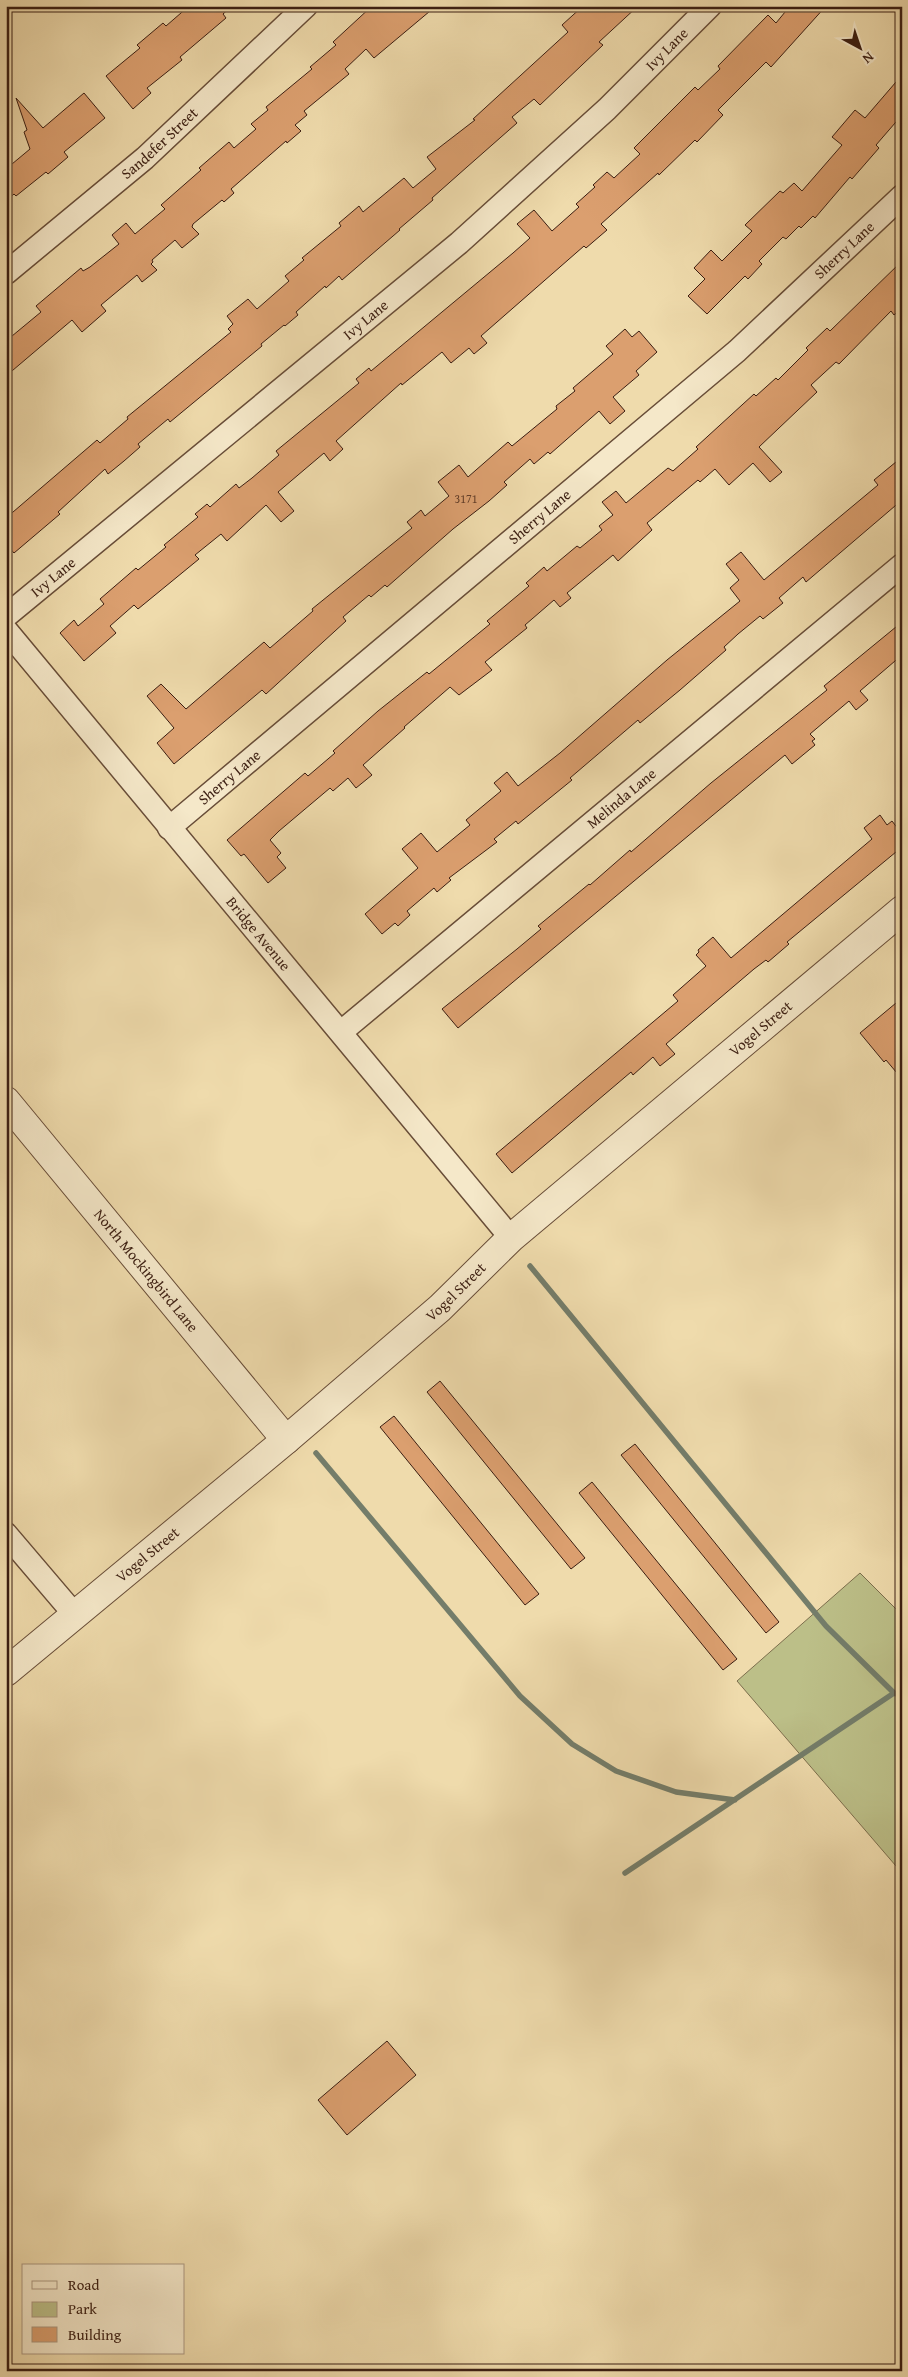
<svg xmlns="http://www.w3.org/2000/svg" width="908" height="2377" viewBox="0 0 908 2377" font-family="'Gentium Book Plus',serif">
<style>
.green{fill:#bcbf88;stroke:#7c6e4d}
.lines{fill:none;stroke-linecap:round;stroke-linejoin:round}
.stream{stroke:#747d6a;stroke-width:5.5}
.building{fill:#db9f6f;stroke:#3b1e12}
.minor-casing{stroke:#684d38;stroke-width:25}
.tertiary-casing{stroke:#684d38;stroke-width:30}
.minor{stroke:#f5e8c9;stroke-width:22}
.tertiary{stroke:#f5e8c9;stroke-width:28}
.labels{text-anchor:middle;stroke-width:4;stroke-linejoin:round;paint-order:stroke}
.number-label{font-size:12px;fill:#633e29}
.street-label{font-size:15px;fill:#3b1e12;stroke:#f5e8c9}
</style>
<rect width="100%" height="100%" fill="#efdbac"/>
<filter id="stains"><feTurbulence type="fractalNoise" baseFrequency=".004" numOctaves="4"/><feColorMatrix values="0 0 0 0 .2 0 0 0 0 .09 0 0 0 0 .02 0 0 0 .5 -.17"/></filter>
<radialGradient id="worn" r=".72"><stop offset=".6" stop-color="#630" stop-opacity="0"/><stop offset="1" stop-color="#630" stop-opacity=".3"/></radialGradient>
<!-- green -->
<path class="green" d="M860,1573L902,1615V1873L737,1681Z"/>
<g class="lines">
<!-- stream -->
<path class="stream" d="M530,1266L826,1626L894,1693L902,1696
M316,1453L520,1696L572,1744L616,1771L676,1792L735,1800
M625,1873L894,1693"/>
</g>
<!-- building -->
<path class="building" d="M189,6H232L223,14L226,18L180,57L182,60L147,88L151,93L133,109L106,76L140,48L137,45L163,23L166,26Z
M372,6H436L374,58L366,49L345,69L349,74L304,111L307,115L295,125L301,131L287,143L286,141L231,189L234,193L224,202L222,200L193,224L192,227L199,234L182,248L175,240L152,260L153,262L151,264L157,270L142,282L137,275L101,305L106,311L82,332L72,320L6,376V341L41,312L36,306L81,268L83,271L90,267L119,244L112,235L126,223L135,234L165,209L161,205L201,170L199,168L229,142L234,148L256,129L251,124L268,110L266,107L312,69L310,67L336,45L333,42Z
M583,6H638L599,42L603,45L540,105L534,99L512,117L517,123L467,167L432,198L433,200L399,229L400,230L342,280L339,276L326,288L325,286L296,312L298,315L285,326L284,325L261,344L262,346L170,422L168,419L138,444L140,447L124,461L108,474L105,469L58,512L60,514L14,553L6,544V518L97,440L100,443L128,419L127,417L231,332L228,329L233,324L227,316L248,299L257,309L289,281L285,276L304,260L302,258L341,226L339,223L359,206L363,212L404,178L413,188L436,169L427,157L475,120L473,119L568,32L562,25Z
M790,6H826L771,67L766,62L718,110L723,115L697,142L695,140L659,175L658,173L601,224L607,230L586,248L584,246L481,336L487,343L474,354L469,348L451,363L442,352L402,385L401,383L336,441L343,449L330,461L324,453L278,492L294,511L281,522L266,505L227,541L221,534L195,555L199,559L138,609L134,605L110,626L116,633L84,661L60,633L74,620L78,626L104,604L100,599L136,568L138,570L166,547L164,545L198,517L195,514L207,504L210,507L236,484L239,488L252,478L279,455L276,451L359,383L356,379L369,368L371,371L513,253L530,238L517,224L534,210L552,231L579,207L576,204L595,187L593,185L607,172L614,178L640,154L634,148L695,87L698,90L720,69L718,66L768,15L776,23Z
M902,75V115L876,145L879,148L852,179L850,177L815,218L813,216L801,228L799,226L786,239L783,237L759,261L762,264L748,279L745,276L707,314L688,296L705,279L694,268L711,250L722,261L752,231L745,225L780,191L783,193L794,183L802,191L842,145L832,137L855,110L865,118Z
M84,93L105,118L64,152L68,157L48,174L46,172L16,196L14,194L6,201V169L30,149L24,132L27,130L16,98L43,128Z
M902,261V308L894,315L891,311L839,364L836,362L811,385L817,392L759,447L782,472L770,482L753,463L729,485L715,469L700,482L698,480L647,523L652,530L618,561L613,555L567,593L571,598L560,607L554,600L525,625L527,628L485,662L492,670L459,695L450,687L404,727L405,728L363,765L372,775L356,788L348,778L333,791L330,788L279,831L270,840L281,853L277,857L286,868L268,883L244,854L241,856L227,840L305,773L308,776L335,753L333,751L378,711L427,672L429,674L490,624L487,621L529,586L526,583L544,567L547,571L577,546L580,548L602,530L599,526L613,515L602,502L616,491L626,503L668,468L673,471L698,449L696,447L754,394L756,396L776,378L778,380L808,350L806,348L827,328L830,331Z
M625,329L632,337L639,331L657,352L636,371L639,375L613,397L625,411L610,424L599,411L550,454L548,452L534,464L530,459L504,482L507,485L489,501L453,529L387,587L385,585L371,597L369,595L343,617L346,621L266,694L262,690L174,764L157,743L174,728L147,696L161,684L186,709L264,642L270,648L313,611L312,609L412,528L407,522L421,510L425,516L449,496L438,482L459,465L468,477L508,442L512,446L557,409L556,406L575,391L573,388L613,354L606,346Z
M902,457V500L806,582L803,577L779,598L783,603L763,619L760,616L738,634L724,647L726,650L680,690L640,723L638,720L570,778L572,780L518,824L516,821L494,839L497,842L449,878L451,880L437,892L434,888L407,911L410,915L398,926L395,923L382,934L365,914L418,868L402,849L421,833L437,852L470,825L466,820L501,791L494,783L507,772L518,786L560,753L667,660L740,601L730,588L739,580L726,564L741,552L764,580L878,485L874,480Z
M902,622V655L860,691L868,700L856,710L849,701L810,734L815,739L812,741L815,745L792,764L785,755L458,1028L442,1009L517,949L541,929L538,926L589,884L590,885L630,850L631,852L711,783L827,690L824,686Z
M880,815L887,825L892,821L902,834V847L787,942L789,944L768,962L766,960L754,969L666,1044L675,1054L660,1066L653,1057L633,1075L631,1072L512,1173L496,1154L678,1001L673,995L706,966L696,955L699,952L698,950L713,937L731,958L872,839L864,828Z
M902,998V1079L886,1060L884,1062L860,1033Z
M440,1381L585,1558L571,1569L427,1392Z
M394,1416L539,1594L525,1605L380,1427Z
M635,1444L779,1622L766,1633L621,1455Z
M592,1482L737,1659L723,1670L579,1493Z
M387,2041L416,2075L347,2135L318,2100Z"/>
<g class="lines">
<!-- minor casing -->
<g class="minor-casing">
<g id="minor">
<path id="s1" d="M6,273L145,158L306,6"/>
<path id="s2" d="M6,616L459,243L607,109L710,6"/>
<path id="s3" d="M6,630L511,1238"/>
<path id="s4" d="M169,828L737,351L902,196"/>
<path id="s5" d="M341,1032L902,565"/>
<path d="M6,1534L75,1615"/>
</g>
</g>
<!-- tertiary casing -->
<g class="tertiary-casing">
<g id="tertiary">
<path id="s6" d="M6,1101L286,1440"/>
<path id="s7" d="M6,1672L286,1440L440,1308L511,1238L902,910"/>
</g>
</g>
<!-- minor -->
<use href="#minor" class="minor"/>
<!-- tertiary -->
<use href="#tertiary" class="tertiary"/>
</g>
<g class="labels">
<!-- number labels -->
<g class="number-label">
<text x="466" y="503">3171</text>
</g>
<!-- street labels -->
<g class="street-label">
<text dy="5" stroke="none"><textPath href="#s2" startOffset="871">Ivy Lane</textPath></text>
<text dy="5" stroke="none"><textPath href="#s1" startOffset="201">Sandefer Street</textPath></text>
<text dy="5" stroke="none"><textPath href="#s4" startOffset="889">Sherry Lane</textPath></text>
<text dy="5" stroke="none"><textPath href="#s2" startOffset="466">Ivy Lane</textPath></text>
<text dy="5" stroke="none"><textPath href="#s4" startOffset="484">Sherry Lane</textPath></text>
<text dy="5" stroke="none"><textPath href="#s2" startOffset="61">Ivy Lane</textPath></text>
<text dy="5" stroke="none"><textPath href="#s4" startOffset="79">Sherry Lane</textPath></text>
<text dy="5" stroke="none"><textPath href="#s5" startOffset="365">Melinda Lane</textPath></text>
<text dy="5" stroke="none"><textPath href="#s3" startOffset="395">Bridge Avenue</textPath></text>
<text dy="5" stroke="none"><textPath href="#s7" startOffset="992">Vogel Street</textPath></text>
<text dy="5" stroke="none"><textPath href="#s6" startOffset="220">North Mockingbird Lane</textPath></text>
<text dy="5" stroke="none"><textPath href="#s7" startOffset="589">Vogel Street</textPath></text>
<text dy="5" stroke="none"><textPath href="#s7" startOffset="184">Vogel Street</textPath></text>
</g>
</g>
<!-- margin -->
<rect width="908" height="2377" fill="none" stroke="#efdbac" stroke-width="25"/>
<rect x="8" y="8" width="893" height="2362" fill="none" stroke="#3b1e12" stroke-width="2.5"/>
<rect x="12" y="12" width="883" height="2352" fill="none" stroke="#3b1e12"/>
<!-- legend -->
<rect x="22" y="2264" width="162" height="90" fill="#f5e8c9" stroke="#ab9780"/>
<rect x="32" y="2281" width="25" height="8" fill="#f5e8c9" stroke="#ab9780"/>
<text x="68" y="2290" font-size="15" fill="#3b1e12">Road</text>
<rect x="32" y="2302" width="25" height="15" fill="#bcbf88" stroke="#ab9780"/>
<text x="68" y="2314" font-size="15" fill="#3b1e12">Park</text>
<rect x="32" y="2327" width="25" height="15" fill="#db9f6f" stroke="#ab9780"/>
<text x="68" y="2340" font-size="15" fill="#3b1e12">Building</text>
<!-- north arrow -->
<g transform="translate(860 48) rotate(140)" stroke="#f5e8c9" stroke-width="4" paint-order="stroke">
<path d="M0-4L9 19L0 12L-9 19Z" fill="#3b1e12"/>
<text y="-8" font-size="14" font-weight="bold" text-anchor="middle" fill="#3b1e12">N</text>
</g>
<rect width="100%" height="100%" filter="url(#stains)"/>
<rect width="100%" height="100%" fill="url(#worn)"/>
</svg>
